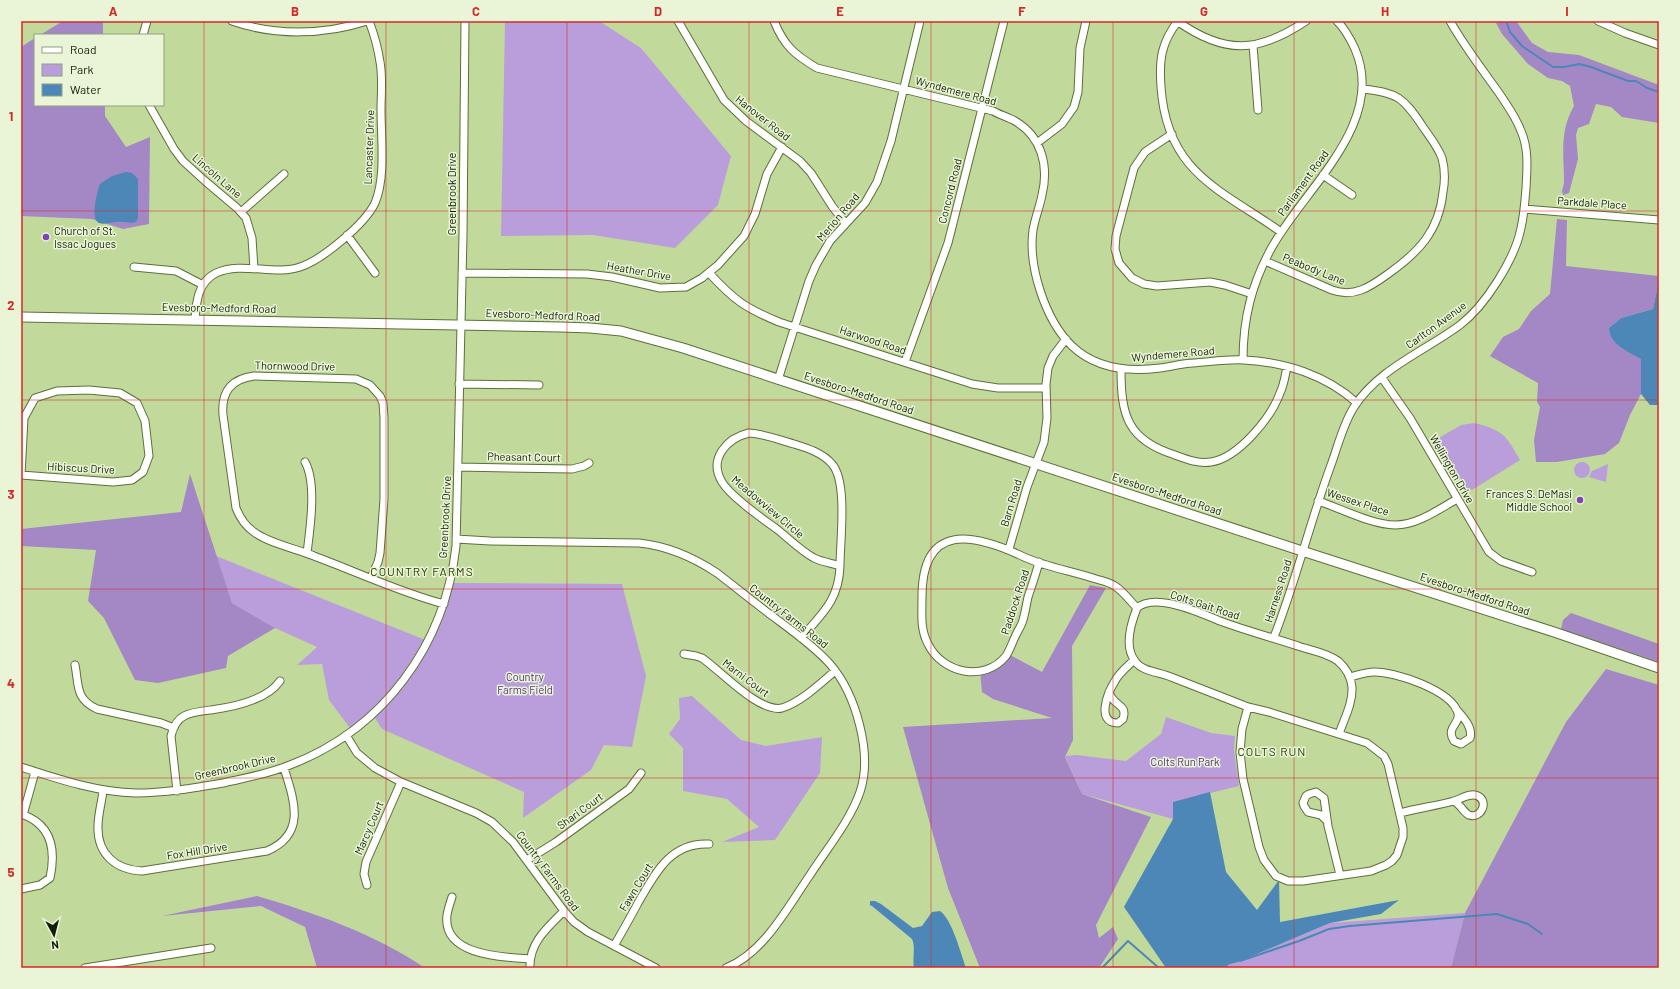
<svg xmlns="http://www.w3.org/2000/svg" width="1680" height="989" viewBox="0 0 1680 989" font-family="Barlow,sans-serif">
<style>
.green{fill:#ba9edb}
.forest{fill:#a487c5}
.water{fill:#4d87b7}
.lines{fill:none;stroke-linecap:round;stroke-linejoin:round}
.stream{stroke:#4d87b7;stroke-width:2}
.minor-casing{stroke:#5c7037;stroke-width:9}
.tertiary-casing{stroke:#5c7037;stroke-width:11}
.minor{stroke:#fff;stroke-width:7}
.tertiary{stroke:#fff;stroke-width:9}
.grid{fill:none;stroke:#d62828;stroke-width:1;stroke-opacity:0.55}
.poi-dot{fill:#8041b6;stroke:#e9f5d6;stroke-width:1.5}
.labels{text-anchor:middle;stroke-width:3;stroke-linejoin:round;paint-order:stroke}
.street-label{font-size:11px;fill:#151d05;stroke:#e9f5d6}
.poi-label{font-size:11px;fill:#151d05;stroke:#e9f5d6;text-anchor:start}
.park-label{font-size:11px;fill:#58317c;stroke:#e9f5d6}
.neighbourhood-label{font-size:12px;letter-spacing:1px;fill:#2b3c00;stroke:#e9f5d6}
.neatline{fill:none;stroke:#d62828;stroke-width:1.5}
.grid-label{font-size:13px;text-anchor:middle;font-weight:bold;fill:#d62828}
</style>
<rect width="100%" height="100%" fill="#c1da9c"/>
<!-- green -->
<path class="green" d="M505,21H599L641,48L731,156L718,205L675,248L593,235L501,236Z
M1474,423C1503,430 1506,435 1520,460L1472,490L1466,488L1437,439L1461,425Z
M1574 470a8 8 0 1 1 16 0a8 8 0 1 1-16 0Z
M1608,464L1606,482L1589,477L1592,471Z
M216,556L428,641L449,583L622,584L646,676L632,747L604,745L591,770L523,818L524,792L382,729L373,715L350,728L329,700L322,664L297,665L317,647L275,628L232,603Z
M692,696L741,740L766,746L822,737L820,773L775,840L722,842L759,827L727,799L683,791V748L669,734L680,719L679,698Z
M1166,717L1211,733L1235,736L1234,750L1239,786L1173,802V819L1082,794L1065,756L1077,755L1126,761L1161,734Z
M1465,913L1451,968H1217L1238,962L1330,923Z"/>
<!-- forest -->
<path class="forest" d="M63,21H103V35H40Z
M1495,21H1516L1532,43L1548,52L1579,55L1659,85V123L1622,117L1611,107L1596,104L1589,124L1578,128L1576,135L1578,159L1569,193L1563,195L1562,191L1564,183C1564,154 1559,132 1574,106L1570,86L1562,81L1548,78L1528,64L1502,34Z
M35,38V105H105V116L126,147L150,137L149,224L123,229L92,219L21,216V47Z
M1557,219L1567,220L1566,266L1659,276V280L1653,309L1621,318L1609,328C1609,345 1628,351 1641,358V394L1630,415L1619,443L1605,454L1557,462H1536L1534,440L1540,407L1537,402L1538,383L1490,356L1503,337L1519,329L1531,311L1550,294Z
M190,474L232,603L275,628L228,656L226,668L158,683L135,680L104,618L88,601L96,550L21,546V529L181,512Z
M1090,585L1106,588L1072,646L1073,740L1065,757L1082,794L1151,817L1096,925L1099,938L1113,927L1118,939L1099,968H980L948,888L903,727L1052,718L993,699L982,692L980,671L1008,654L1042,672Z
M1571,613L1659,644V662L1561,629L1563,620Z
M1606,669L1659,685V968H1451L1465,913L1566,722Z
M257,896C315,913 375,934 425,968H317L305,927L261,906L162,916Z"/>
<!-- water -->
<path class="water" d="M126,172L132,173L138,179V218L136,222C129,224 124,221 117,222C112,222 104,225 99,223C90,219 97,192 100,184L112,176Z
M1659,280V405H1650L1641,394V359C1628,351 1609,345 1609,328L1621,318L1653,309Z
M1210,792L1226,872L1257,910L1279,880L1280,922L1399,900L1381,914L1330,923L1238,962L1217,968H1166L1124,907L1173,819V802Z
M870,901H875L881,904L913,928L922,926L932,912L940,911C952,919 961,954 966,968H914C912,958 916,948 912,939L872,906L870,905Z"/>
<g class="lines">
<!-- stream -->
<path class="stream" d="M1506,21L1510,32L1522,46L1553,67H1564L1579,64L1591,67L1628,81H1636L1647,88L1659,92
M1240,961L1299,941L1329,929L1350,926L1497,914L1528,924L1542,934
M1102,968L1128,941L1159,968
M1218,968L1227,965"/>
<!-- minor casing -->
<g class="minor-casing">
<path id="minor" d="M232,21C274,36 325,35 367,21
M678,21L724,100L746,121L800,161L811,173L832,206L845,223
M774,21C784,46 795,55 817,68L993,111C1000,115 1008,117 1015,121C1042,137 1049,166 1042,195C1040,206 1035,218 1033,230C1028,266 1045,320 1072,346C1096,369 1129,372 1160,368C1171,367 1182,363 1193,363C1209,362 1227,359 1244,360C1285,362 1326,375 1357,403
M1177,21C1225,55 1258,53 1306,21
M1178,21C1161,43 1159,60 1161,87C1167,173 1220,189 1281,232
M1598,21L1625,33L1659,45
M143,35L147,21
M1253,45L1258,110
M149,105L174,149L183,161L205,181L237,208L246,218L252,238L254,269
M1172,134L1145,152L1134,168L1116,236L1115,249L1119,263L1132,278L1144,284L1157,286L1210,282L1225,285L1252,294
M1037,143L1062,124L1074,107L1078,92L1080,48L1086,21
M1323,175L1352,195
M1524,209L1659,220
M241,212L284,174
M347,235L375,273
M1265,261L1332,290C1354,298 1370,287 1388,274C1419,252 1439,231 1443,192C1445,181 1445,169 1442,158C1438,147 1430,137 1423,127C1403,97 1398,93 1363,89
M134,267L176,271L203,285
M462,273L587,274L612,277L660,288L686,287L702,278L718,265L744,236L755,214L767,174L782,147
M709,273C734,300 745,308 779,322L972,384L998,388H1046
M195,320C196,302 198,282 216,273C242,261 274,276 300,267C322,260 365,224 375,203C386,177 381,138 381,110C381,94 383,78 380,62C378,48 374,34 369,21
M1243,360C1243,318 1252,283 1272,247C1305,188 1387,123 1355,49C1350,38 1345,29 1337,21
M905,362L948,243L1004,21
M1121,369C1121,415 1127,440 1175,455C1186,459 1198,464 1211,462C1238,458 1271,418 1280,393C1284,385 1285,376 1287,367
M1382,378L1410,418L1489,552L1501,561L1532,572
M778,380L809,281L816,265L830,241L865,203L877,182L891,141L920,21
M459,384L539,385
M89,390L120,393L137,403L145,421L149,456L143,472L132,480L113,482L21,475L24,418L35,398L57,391Z
M749,433C765,434 779,440 794,444C807,448 823,453 832,464C848,482 840,541 840,566C831,563 822,562 814,558C801,551 789,539 778,530C763,519 731,497 722,482C708,459 727,438 749,433Z
M305,462C317,483 310,529 307,553
M458,467L572,469L584,466L589,463
M1318,501C1340,508 1372,525 1395,525C1417,525 1438,510 1457,499
M456,539L490,541L639,543C668,546 693,557 717,573C734,586 750,599 767,612C788,628 812,644 830,664C856,694 873,754 860,792C850,821 826,850 810,875C787,908 764,953 726,968
M1009,549L1027,487L1044,442L1047,418L1046,384L1048,368L1053,356L1066,339
M1039,562C1036,574 1032,585 1028,597C1026,606 1025,615 1022,623C1020,628 1017,632 1015,637C1012,643 1010,650 1006,656C984,683 942,673 928,644C920,629 922,614 922,597C922,522 973,533 1024,557C1046,567 1072,571 1096,579C1103,581 1109,582 1115,586C1124,592 1130,601 1137,608
M371,578L378,562L380,553L384,499V418L383,403L380,396L370,385L356,379L254,376C231,379 221,392 223,415L236,508C240,518 245,526 254,532C268,543 297,549 314,556C357,572 399,592 444,604
M1274,637C1296,581 1310,522 1331,465C1338,446 1343,424 1354,407C1378,369 1425,351 1460,325C1485,306 1515,259 1521,228C1524,215 1525,201 1526,188C1527,169 1529,149 1521,131C1516,117 1507,105 1499,93C1482,69 1464,46 1450,21
M801,638C822,614 839,600 840,566
M684,654L696,656L702,658C721,671 759,713 782,708C801,702 820,684 835,671
M75,665C79,685 75,699 97,709L161,723L174,728
M1350,677C1358,675 1366,672 1374,672C1396,672 1451,690 1458,713C1461,724 1445,727 1454,741L1461,744L1470,738C1473,727 1463,717 1456,709
M1109,692C1113,707 1128,703 1123,719L1118,723C1095,723 1108,692 1115,681C1119,673 1127,667 1134,660
M1248,707L1269,712L1367,743L1384,756L1388,764L1403,828V837L1397,855L1392,861L1386,865L1371,871L1303,881H1288L1276,876L1264,860L1259,847L1243,779L1240,752L1242,729L1248,707C1222,697 1197,687 1171,677C1160,672 1142,672 1135,661C1124,647 1131,623 1137,608C1155,592 1201,613 1220,621C1247,631 1274,638 1301,647C1314,651 1327,653 1338,661C1346,668 1351,677 1352,687C1353,703 1344,719 1339,734
M346,735L357,753L375,768L401,782L476,813L492,822L513,842L564,911L574,922L588,932L656,968
M21,767C58,779 96,792 136,793C165,793 194,788 223,783C245,778 268,774 290,765C384,729 445,645 456,546L463,235L465,21
M103,790C102,802 98,814 98,826C97,854 116,870 142,871L267,851C307,834 294,800 284,768
M177,791L171,736C173,728 176,720 184,716C192,712 202,711 211,710C233,707 267,700 280,681
M1400,813C1418,808 1436,806 1454,801C1461,799 1471,792 1478,796C1489,802 1481,819 1469,815C1464,813 1461,805 1454,801
M21,814C52,824 56,850 50,878L40,885L21,889
M23,815L35,772
M1327,821L1321,815L1308,812L1304,806L1303,803L1306,796L1309,794L1316,792L1324,798L1328,826L1340,875
M527,860L556,842L629,789L641,773
M367,885L364,874L366,862L401,782
M452,897C450,903 448,909 447,915C442,956 503,957 530,959
M614,946C622,932 630,918 638,903C655,874 670,842 709,844
M85,968L211,948
M530,968C529,943 547,928 564,911"/>
</g>
<!-- tertiary casing -->
<g class="tertiary-casing">
<path id="tertiary" d="M21,317L561,327L590,328L621,331L683,348L1302,551L1554,632L1659,668"/>
</g>
<!-- minor -->
<use href="#minor" class="minor"/>
<!-- tertiary -->
<use href="#tertiary" class="tertiary"/>
</g>
<!-- grid -->
<path class="grid" d="M204,21V968M386,21V968M567,21V968M749,21V968M931,21V968M1113,21V968M1294,21V968M1476,21V968M21,211H1659M21,400H1659M21,589H1659M21,778H1659"/>
<!-- markers -->
<g class="poi-dot">
<circle cx="46" cy="237" r="4"/>
<circle cx="1580" cy="500" r="4"/>
</g>
<g class="labels">
<!-- street labels -->
<g class="street-label">
<text transform="translate(956 91) rotate(15)" y="4">Wyndemere Road</text>
<text transform="translate(763 118) rotate(38)" y="4">Hanover Road</text>
<text transform="translate(369 147) rotate(-88)" y="4">Lancaster Drive</text>
<text transform="translate(217 176) rotate(41)" y="4">Lincoln Lane</text>
<text transform="translate(1303 183) rotate(-54)" y="4">Parliament Road</text>
<text transform="translate(950 191) rotate(-76)" y="4">Concord Road</text>
<text transform="translate(452 194) rotate(-90)" y="4">Greenbrook Drive</text>
<text transform="translate(1592 203) rotate(4)" y="4">Parkdale Place</text>
<text transform="translate(838 217) rotate(-50)" y="4">Merion Road</text>
<text transform="translate(1314 269) rotate(22)" y="4">Peabody Lane</text>
<text transform="translate(639 271) rotate(10)" y="4">Heather Drive</text>
<text transform="translate(219 308) rotate(1)" y="4">Evesboro-Medford Road</text>
<text transform="translate(543 315) rotate(2)" y="4">Evesboro-Medford Road</text>
<text transform="translate(1436 325) rotate(-36)" y="4">Carlton Avenue</text>
<text transform="translate(873 340) rotate(18)" y="4">Harwood Road</text>
<text transform="translate(1173 354) rotate(-5)" y="4">Wyndemere Road</text>
<text transform="translate(295 366) rotate(1)" y="4">Thornwood Drive</text>
<text transform="translate(859 393) rotate(18)" y="4">Evesboro-Medford Road</text>
<text transform="translate(524 457) rotate(1)" y="4">Pheasant Court</text>
<text transform="translate(81 468) rotate(3)" y="4">Hibiscus Drive</text>
<text transform="translate(1452 469) rotate(60)" y="4">Wellington Drive</text>
<text transform="translate(1167 494) rotate(18)" y="4">Evesboro-Medford Road</text>
<text transform="translate(1358 502) rotate(18)" y="4">Wessex Place</text>
<text transform="translate(1011 503) rotate(-73)" y="4">Barn Road</text>
<text transform="translate(768 507) rotate(40)" y="4">Meadowview Circle</text>
<text transform="translate(445 517) rotate(-87)" y="4">Greenbrook Drive</text>
<text transform="translate(1278 591) rotate(-72)" y="4">Harness Road</text>
<text transform="translate(1475 594) rotate(18)" y="4">Evesboro-Medford Road</text>
<text transform="translate(1015 602) rotate(-72)" y="4">Paddock Road</text>
<text transform="translate(1205 605) rotate(18)" y="4">Colts Gait Road</text>
<text transform="translate(789 616) rotate(38)" y="4">Country Farms Road</text>
<text transform="translate(746 678) rotate(37)" y="4">Marni Court</text>
<text transform="translate(235 767) rotate(-13)" y="4">Greenbrook Drive</text>
<text transform="translate(580 811) rotate(-36)" y="4">Shari Court</text>
<text transform="translate(369 828) rotate(-67)" y="4">Marcy Court</text>
<text transform="translate(197 851) rotate(-9)" y="4">Fox Hill Drive</text>
<text transform="translate(548 871) rotate(53)" y="4">Country Farms Road</text>
<text transform="translate(636 887) rotate(-59)" y="4">Fawn Court</text>
</g>
<!-- poi labels -->
<g class="poi-label">
<text x="54" y="235">Church of St.<tspan x="54" dy="13">Issac Jogues</tspan></text>
<text x="1572" y="498" text-anchor="end">Frances S. DeMasi<tspan x="1572" dy="13">Middle School</tspan></text>
</g>
<!-- park labels -->
<g class="park-label">
<text x="525" y="681">Country<tspan x="525" dy="13">Farms Field</tspan></text>
<text x="1185" y="766">Colts Run Park</text>
</g>
<!-- neighbourhood labels -->
<g class="neighbourhood-label">
<text x="422" y="576">COUNTRY FARMS</text>
<text x="1272" y="756">COLTS RUN</text>
</g>
</g>
<!-- border -->
<rect width="1680" height="989" fill="none" stroke="#e9f5d6" stroke-width="44"/>
<!-- legend -->
<rect x="34" y="34" width="130" height="72" fill="#e9f5d6" stroke="#949f82"/>
<rect x="42" y="47" width="20" height="6" fill="#ffffff" stroke="#949f82"/>
<text x="70" y="54" font-size="12" fill="#151d05">Road</text>
<rect x="42" y="64" width="20" height="12" fill="#ba9edb" stroke="#949f82"/>
<text x="70" y="74" font-size="12" fill="#151d05">Park</text>
<rect x="42" y="84" width="20" height="12" fill="#4d87b7" stroke="#949f82"/>
<text x="70" y="94" font-size="12" fill="#151d05">Water</text>
<!-- north arrow -->
<g transform="translate(54 935) rotate(173)" stroke="#e9f5d6" stroke-width="3" paint-order="stroke">
<path d="M0-3L7 15L0 10L-7 15Z" fill="#151d05"/>
<text y="-6" font-size="11" font-weight="bold" text-anchor="middle" fill="#151d05">N</text>
</g>
<rect x="22" y="22" width="1636" height="945" class="neatline"/>
<g class="grid-label">
<text x="113" y="16">A</text>
<text x="295" y="16">B</text>
<text x="476" y="16">C</text>
<text x="658" y="16">D</text>
<text x="840" y="16">E</text>
<text x="1022" y="16">F</text>
<text x="1204" y="16">G</text>
<text x="1385" y="16">H</text>
<text x="1567" y="16">I</text>
<text x="11" y="121">1</text>
<text x="11" y="310">2</text>
<text x="11" y="499">3</text>
<text x="11" y="688">4</text>
<text x="11" y="877">5</text>
</g>
</svg>
